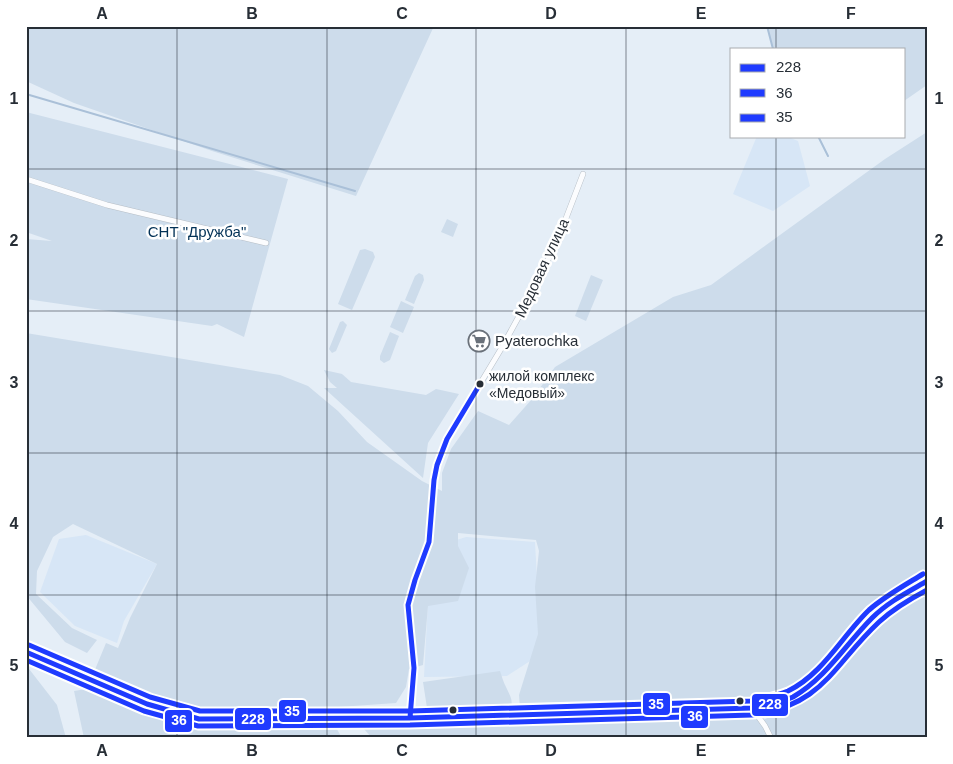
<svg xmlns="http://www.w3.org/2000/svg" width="953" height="764" viewBox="0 0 953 764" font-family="Arial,sans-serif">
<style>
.built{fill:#d7e6f6}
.green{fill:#cddceb}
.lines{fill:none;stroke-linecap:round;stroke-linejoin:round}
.stream{stroke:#aac0d8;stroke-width:2}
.street-casing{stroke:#b6bec6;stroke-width:6}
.secondary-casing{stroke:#b6bec6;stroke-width:8}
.street{stroke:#fbfcfe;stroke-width:5}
.secondary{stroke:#eeefeb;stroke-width:7}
.bus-1-casing{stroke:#fff;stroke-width:9}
.bus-2-casing{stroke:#fff;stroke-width:9}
.bus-3-casing{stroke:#fff;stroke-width:9}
.bus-1{stroke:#1f3bff;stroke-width:5}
.bus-2{stroke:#1f3bff;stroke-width:5}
.bus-3{stroke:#1f3bff;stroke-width:5}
.grid{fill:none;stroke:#272e36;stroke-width:1;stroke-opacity:0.55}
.bus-dot{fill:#272e36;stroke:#fff;stroke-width:2}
.labels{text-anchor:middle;stroke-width:5;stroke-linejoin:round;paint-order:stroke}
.bus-label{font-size:14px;fill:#272e36;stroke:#fff;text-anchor:start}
.park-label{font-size:15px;fill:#023156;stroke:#fff}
.street-label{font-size:15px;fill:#272e36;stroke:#fff}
.poi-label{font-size:15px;fill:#272e36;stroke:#fff;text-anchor:start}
.line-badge{stroke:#fff;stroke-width:2}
.badge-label{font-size:14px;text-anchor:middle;font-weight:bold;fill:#fff}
.neatline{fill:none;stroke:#272e36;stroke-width:2}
.grid-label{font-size:16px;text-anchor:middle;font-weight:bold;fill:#272e36}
</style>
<rect width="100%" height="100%" fill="#e5eef7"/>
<!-- built -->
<path class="built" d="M757,136H786L798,141L810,186L773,211L733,194Z
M86,535L157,564L124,621L117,643L75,626L40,592L59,539Z
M466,537L535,542L541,654L507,676L424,677L428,602L444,544Z"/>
<!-- green -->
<path class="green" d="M26,26H434L356,196L212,151L74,103L26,81Z
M767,26H927V85L904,101V49H773Z
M26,112L288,179L244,337L217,324L212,326L26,299V239L52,241L26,232Z
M927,132V575L883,600L859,620L821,670L803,685L784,696L727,701L520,709L519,695L538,634L535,587L539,551L536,540L458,533V546L469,568L458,601L428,606L423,665L409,669L406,687L396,703L339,707L201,712L151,696L94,672L106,643L118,648L130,618L157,564L73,524L53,537L37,571L36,594L72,628L97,640L87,653L65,642L26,595V333L280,375L308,386L338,411L367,442L422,481L442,491V473L451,449L478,411L509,425L532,399L555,367L673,297L711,285L885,159Z
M447,219L458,224L453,237L441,232Z
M365,249L373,252L375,257L352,310L338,304L360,250Z
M419,273L423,275L424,280L414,304L405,300L415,276Z
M591,275L603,280L586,321L575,316Z
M401,301L414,307L403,333L390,327Z
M343,321L347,325L336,351L332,353L329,349L340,322Z
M390,332L399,336L390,360L384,363L380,360V356Z
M324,370L342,374L351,382L426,395L436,389L459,394L428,443L423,478L324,388H337L330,382Z
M927,587V738H773L763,720L783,711L823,682L877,619L896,605Z
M26,665L57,705L66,738H26Z
M500,671C502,676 503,682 506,687C510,696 514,700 510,710L430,711L427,708L423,682Z
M99,687L155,716L196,729L334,724L342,738H84L74,691Z
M727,715L758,720L764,727L769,738H372L364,729Z"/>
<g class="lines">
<!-- stream -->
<path class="stream" d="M767,26L773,49
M26,94L355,191
M818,136L828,156"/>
<!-- street casing -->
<g class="street-casing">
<path id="street" d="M26,179L107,205L266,243
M752,708L765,726L771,738
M410,718L414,668L408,615V605L415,580L429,542L434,480L437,465L447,439L501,349L535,287L558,239L583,174"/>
</g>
<!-- secondary casing -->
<g class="secondary-casing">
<path id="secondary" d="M26,652L147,704L182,715L199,719L410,718L752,708C815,703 833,656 873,617C889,602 908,592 927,581"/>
</g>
<!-- street -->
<use href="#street" class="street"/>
<!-- secondary -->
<use href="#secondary" class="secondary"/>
<!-- bus-1 casing -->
<g class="bus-1-casing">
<path id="bus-1" d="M26,652L147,704L199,719L410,718L752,708C766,706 780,703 793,697C826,678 846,644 872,618C888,602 908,592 927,581
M410,718L414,668L408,605L415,580L429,542L434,480L437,465L447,439L480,384"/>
</g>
<!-- bus-2 casing -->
<g class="bus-2-casing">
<path id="bus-2" d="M26,660L144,711L198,726L410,725L752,715C824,705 832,666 879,622C893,609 910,599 927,590"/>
</g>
<!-- bus-3 casing -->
<g class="bus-3-casing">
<path id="bus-3" d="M29,645L150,697L200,711H410L751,701C764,698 776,696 788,691C823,674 842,636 869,610C885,596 905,585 923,574"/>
</g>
<!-- bus-1 -->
<use href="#bus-1" class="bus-1"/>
<!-- bus-2 -->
<use href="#bus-2" class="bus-2"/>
<!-- bus-3 -->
<use href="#bus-3" class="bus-3"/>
</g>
<!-- grid -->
<path class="grid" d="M177,26V738M327,26V738M476,26V738M626,26V738M776,26V49M776,136V738M26,169H927M26,311H927M26,453H927M26,595H927"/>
<!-- icons -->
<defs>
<g id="supermarket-ring" transform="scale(1.125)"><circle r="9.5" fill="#fff" stroke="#6a717a" stroke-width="1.5"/><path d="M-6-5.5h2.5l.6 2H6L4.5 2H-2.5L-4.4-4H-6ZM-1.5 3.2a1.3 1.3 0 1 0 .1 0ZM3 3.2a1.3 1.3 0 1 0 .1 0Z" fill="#6a717a"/></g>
</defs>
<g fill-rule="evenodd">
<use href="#supermarket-ring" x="479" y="341"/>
</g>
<!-- markers -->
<g class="bus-dot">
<circle cx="480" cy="384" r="4.5"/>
<circle cx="740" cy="701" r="4.5"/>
<circle cx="453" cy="710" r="4.5"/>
</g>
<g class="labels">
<!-- bus labels -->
<g class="bus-label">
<text x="489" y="381">жилой комплекс<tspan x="489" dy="17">«Медовый»</tspan></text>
</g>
<!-- park labels -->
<g class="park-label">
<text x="197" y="237">СНТ "Дружба"</text>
</g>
<!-- street labels -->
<g class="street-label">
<text transform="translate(542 268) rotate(-65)" y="5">Медовая улица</text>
</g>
<!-- poi labels -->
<g class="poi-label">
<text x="495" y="346">Pyaterochka</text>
</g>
</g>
<g class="line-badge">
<rect x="642" y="692" width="29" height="24" rx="5" fill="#1f3bff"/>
<rect x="751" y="693" width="38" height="24" rx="5" fill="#1f3bff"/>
<rect x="278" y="699" width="29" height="24" rx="5" fill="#1f3bff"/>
<rect x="680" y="705" width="29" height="24" rx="5" fill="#1f3bff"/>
<rect x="234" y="707" width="38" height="24" rx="5" fill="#1f3bff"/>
<rect x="164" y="709" width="29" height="24" rx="5" fill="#1f3bff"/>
</g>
<g class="badge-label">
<text x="656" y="709">35</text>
<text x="770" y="709">228</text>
<text x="292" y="716">35</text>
<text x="695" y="721">36</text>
<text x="253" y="724">228</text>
<text x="179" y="725">36</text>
</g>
<!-- border -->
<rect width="953" height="764" fill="none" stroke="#ffffff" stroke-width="55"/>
<!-- legend -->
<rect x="730" y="48" width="175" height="90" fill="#ffffff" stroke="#a9abaf"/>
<rect x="740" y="64" width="25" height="8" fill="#1f3bff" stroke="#a9abaf"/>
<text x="776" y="72" font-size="15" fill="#272e36">228</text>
<rect x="740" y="89" width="25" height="8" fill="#1f3bff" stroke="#a9abaf"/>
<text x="776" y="98" font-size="15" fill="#272e36">36</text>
<rect x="740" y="114" width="25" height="8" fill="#1f3bff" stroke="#a9abaf"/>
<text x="776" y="122" font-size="15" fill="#272e36">35</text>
<rect x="28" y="28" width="898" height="708" class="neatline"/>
<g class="grid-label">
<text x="102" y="19">A</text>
<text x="252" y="19">B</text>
<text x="402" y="19">C</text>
<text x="551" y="19">D</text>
<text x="701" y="19">E</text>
<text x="851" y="19">F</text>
<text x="14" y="104">1</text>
<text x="939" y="104">1</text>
<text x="14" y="246">2</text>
<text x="939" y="246">2</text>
<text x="14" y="388">3</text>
<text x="939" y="388">3</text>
<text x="14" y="529">4</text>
<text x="939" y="529">4</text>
<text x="14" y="671">5</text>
<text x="939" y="671">5</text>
<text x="102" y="756">A</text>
<text x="252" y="756">B</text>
<text x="402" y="756">C</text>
<text x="551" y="756">D</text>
<text x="701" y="756">E</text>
<text x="851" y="756">F</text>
</g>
</svg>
